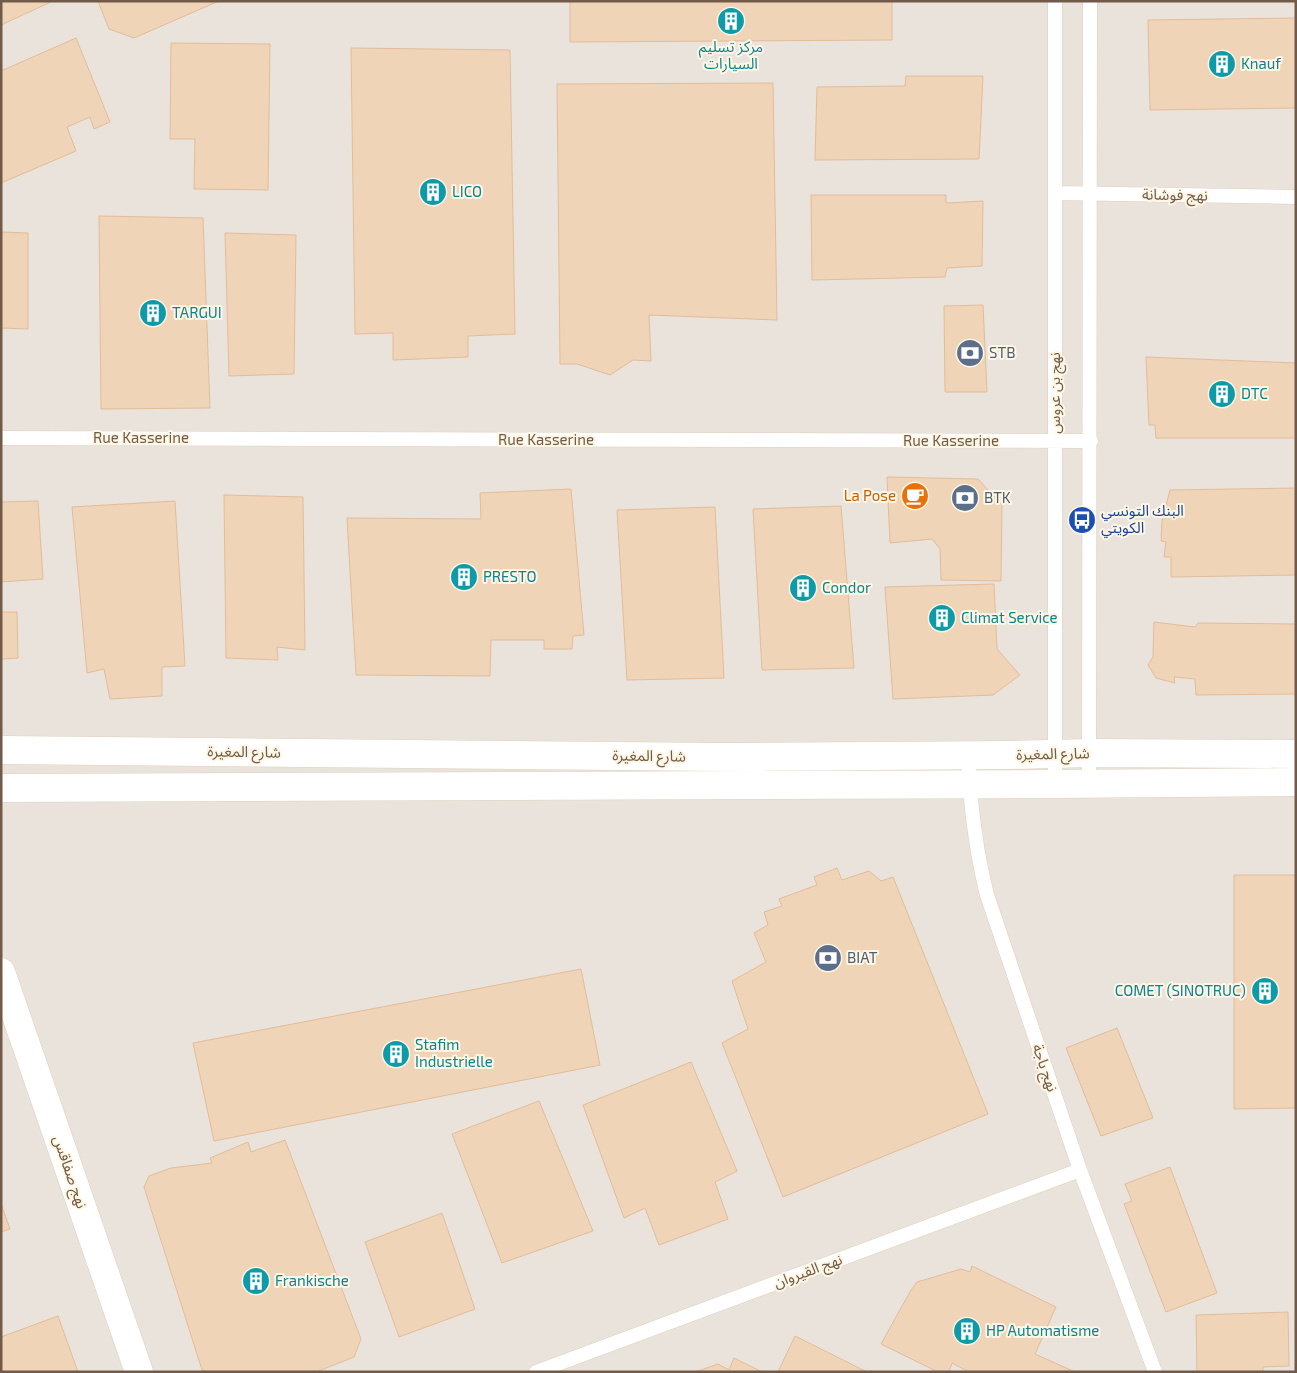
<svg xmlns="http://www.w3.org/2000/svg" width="1297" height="1373" viewBox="0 0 1297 1373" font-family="'Exo 2','Noto Sans Arabic',sans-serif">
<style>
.industrial{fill:#e9e3db}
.building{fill:#f0d4b8;stroke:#e2bc99}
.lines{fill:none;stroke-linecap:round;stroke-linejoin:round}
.service-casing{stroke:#dfd0bc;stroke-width:15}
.minor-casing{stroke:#dfd0bc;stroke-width:29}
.service{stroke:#fff;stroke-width:14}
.minor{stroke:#fff;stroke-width:28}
.labels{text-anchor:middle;stroke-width:4;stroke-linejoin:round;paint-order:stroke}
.culture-label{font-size:15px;fill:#0d838f;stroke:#fff7e5;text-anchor:start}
.street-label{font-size:15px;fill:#715b48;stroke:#fff7e5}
.service-label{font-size:15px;fill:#4e5e75;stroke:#fff7e5;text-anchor:start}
.food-label{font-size:15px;fill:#c56008;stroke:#fff7e5;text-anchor:end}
.transit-label{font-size:15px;fill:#164399;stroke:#fff7e5;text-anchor:start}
</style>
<rect width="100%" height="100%" fill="#fbf3df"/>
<!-- industrial -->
<path class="industrial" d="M1,1H1296V1372H1Z"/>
<!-- building -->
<path class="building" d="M1,1H53L1,25Z
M98,1H219L134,38L109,29Z
M570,1H892V40L570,42Z
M1296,18V108L1150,110L1148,20Z
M76,38L110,122L94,129L90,117L67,127L76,151L1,183V71Z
M171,43L270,44L268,190L194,189L195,139H170Z
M351,48L510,50L515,334L468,336V357L393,360V333L355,334Z
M906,76H983L979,159L815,160L817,87L905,86Z
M773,83L777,320L649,315L651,361L633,360L610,375L577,364H560L557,84Z
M811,195H946V203L983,201L982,266L947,268L945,277L812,280Z
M99,216L203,218L210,408L101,409Z
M1,232L28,233V329L1,328Z
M225,233L296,235L294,374L229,376Z
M983,305L987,392H945L944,306Z
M1146,357L1296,363V438H1156L1155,425H1149Z
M887,477L978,479L1002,505L1001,581L941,580L940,549L932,539L890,543Z
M1296,488V575L1171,577V557H1164L1166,542L1161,541L1162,521L1170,490Z
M571,489L584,635L573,636L572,649H544V640H491L490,676L356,675L347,518L481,519L480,493Z
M224,495L303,497L305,650L277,647L278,660L226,658Z
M38,501L43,579L1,582V502Z
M175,501L185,666L162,667V696L110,699L104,669L87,673L72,507Z
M841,506L854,668L762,670L753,509Z
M715,507L724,678L627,680L617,510Z
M994,584L997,649L1020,675L993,695L893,699L885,587Z
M1,612H17L18,658L1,659Z
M1154,622L1195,627L1198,623L1296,624V694L1196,695L1195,679L1174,677L1175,683L1156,678L1148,665L1153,657Z
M837,868L842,880L869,871L881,881L893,877L988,1114L783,1197L722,1043L748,1029L732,981L766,962L754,933L768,925L764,912L782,906L779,899L817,885L814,877Z
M1234,875H1296V1108L1234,1109Z
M581,969L600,1065L214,1141L193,1043Z
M1117,1028L1153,1118L1101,1136L1066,1048Z
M691,1062L737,1171L715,1182L728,1219L659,1245L645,1208L624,1218L583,1105Z
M539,1101L593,1231L502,1263L452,1134Z
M285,1140L361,1339L354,1357L316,1372H208L202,1370L144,1187L149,1176L171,1168L212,1163L210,1158L248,1142L251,1152Z
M1170,1167L1217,1293L1166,1312L1124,1204L1132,1201L1125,1184Z
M1,1204L10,1229L1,1232Z
M442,1213L475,1309L399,1337L365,1242Z
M972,1266L1056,1307L1035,1354L1075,1372H969L952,1363L949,1372H938L881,1344L911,1290L917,1282L961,1269L970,1272Z
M1288,1312L1289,1366L1263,1367V1372H1197L1196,1315Z
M58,1316L78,1372H1V1337Z
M795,1336L867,1372H778Z
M734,1358L762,1372H695L718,1364L729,1370Z"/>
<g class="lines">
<!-- service casing -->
<g class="service-casing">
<path id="service" d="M1055,1V784
M1055,193L1296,197
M1,438L1091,441
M968,755C970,803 975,847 987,895L1080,1170L1155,1372
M1089,784L1090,1
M536,1372L1080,1170"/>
</g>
<!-- minor casing -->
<g class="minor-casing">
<path id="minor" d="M1,750L723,757L1011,755L1090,753L1296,754
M1,788L1055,784L1296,782
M1,972L139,1372"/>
</g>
<!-- service -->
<use href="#service" class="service"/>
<!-- minor -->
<use href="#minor" class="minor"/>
</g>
<!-- icons -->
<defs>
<g id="building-disc" transform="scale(1.4375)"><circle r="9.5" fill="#0f9aa8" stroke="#fff7e5"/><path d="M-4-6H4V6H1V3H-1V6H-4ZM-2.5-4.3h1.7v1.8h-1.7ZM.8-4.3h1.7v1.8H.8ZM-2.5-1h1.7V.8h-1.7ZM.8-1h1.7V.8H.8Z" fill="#fff"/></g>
<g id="bank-disc" transform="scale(1.4375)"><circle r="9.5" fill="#5c6f8a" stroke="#fff7e5"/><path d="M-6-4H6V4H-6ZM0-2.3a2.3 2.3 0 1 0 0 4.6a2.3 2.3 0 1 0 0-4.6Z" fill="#fff"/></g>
<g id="cafe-disc" transform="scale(1.4375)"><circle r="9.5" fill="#e8710a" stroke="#fff7e5"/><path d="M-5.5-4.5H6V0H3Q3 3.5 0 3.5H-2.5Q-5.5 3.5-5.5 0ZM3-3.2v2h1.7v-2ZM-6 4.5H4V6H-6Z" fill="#fff"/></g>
<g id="bus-disc" transform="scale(1.4375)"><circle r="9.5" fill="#1a4fb4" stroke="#fff7e5"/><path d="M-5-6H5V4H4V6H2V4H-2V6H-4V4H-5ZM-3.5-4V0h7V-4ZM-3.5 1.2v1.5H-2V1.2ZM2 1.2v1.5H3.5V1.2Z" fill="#fff"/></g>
</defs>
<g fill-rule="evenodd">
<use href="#building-disc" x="731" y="21"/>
<use href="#building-disc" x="1222" y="64"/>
<use href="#building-disc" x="433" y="192"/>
<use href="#building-disc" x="153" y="313"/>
<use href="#bank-disc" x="970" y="353"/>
<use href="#building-disc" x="1222" y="394"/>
<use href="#cafe-disc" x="915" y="496"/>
<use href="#bank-disc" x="965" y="498"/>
<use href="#bus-disc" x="1082" y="520"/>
<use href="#building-disc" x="464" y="577"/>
<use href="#building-disc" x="803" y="588"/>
<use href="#building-disc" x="942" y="618"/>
<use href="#bank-disc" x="828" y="958"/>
<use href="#building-disc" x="1265" y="991"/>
<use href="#building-disc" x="396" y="1054"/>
<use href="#building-disc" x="256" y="1281"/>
<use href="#building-disc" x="967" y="1331"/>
</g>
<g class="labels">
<!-- culture labels -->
<g class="culture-label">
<text x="731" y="52" text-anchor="middle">مركز تسليم<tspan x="731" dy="17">السيارات</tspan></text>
<text x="1241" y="69">Knauf</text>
<text x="452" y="197">LICO</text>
<text x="172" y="318">TARGUI</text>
<text x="1241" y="399">DTC</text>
<text x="483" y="582">PRESTO</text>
<text x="822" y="593">Condor</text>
<text x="961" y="623">Climat Service</text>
<text x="1246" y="996" text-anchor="end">COMET (SINOTRUC)</text>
<text x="415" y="1050">Stafim<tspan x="415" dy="17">Industrielle</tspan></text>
<text x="275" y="1286">Frankische</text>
<text x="986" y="1336">HP Automatisme</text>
</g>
<!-- street labels -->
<g class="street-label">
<text transform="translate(1175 195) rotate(1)" y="5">نهج فوشانة</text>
<text transform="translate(1055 393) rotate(-90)" y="5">نهج بن عروس</text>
<text x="141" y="443">Rue Kasserine</text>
<text x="546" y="445">Rue Kasserine</text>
<text x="951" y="446">Rue Kasserine</text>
<text transform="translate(244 752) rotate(1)" y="5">شارع المغيرة</text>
<text transform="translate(1053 754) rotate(-1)" y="5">شارع المغيرة</text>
<text transform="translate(649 756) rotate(1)" y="5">شارع المغيرة</text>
<text transform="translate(1045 1068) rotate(71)" y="5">نهج باجة</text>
<text transform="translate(70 1172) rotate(71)" y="5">نهج صفاقس</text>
<text transform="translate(808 1271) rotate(-20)" y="5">نهج القيروان</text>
</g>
<!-- service labels -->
<g class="service-label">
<text x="989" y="358">STB</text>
<text x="984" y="503">BTK</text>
<text x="847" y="963">BIAT</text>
</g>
<!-- food labels -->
<g class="food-label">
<text x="896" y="501">La Pose</text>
</g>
<!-- transit labels -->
<g class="transit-label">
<text x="1101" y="516">البنك التونسي<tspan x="1101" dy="17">الكويتي</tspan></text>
</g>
</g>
<!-- border -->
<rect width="1297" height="1373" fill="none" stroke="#715b48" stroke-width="5"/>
</svg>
